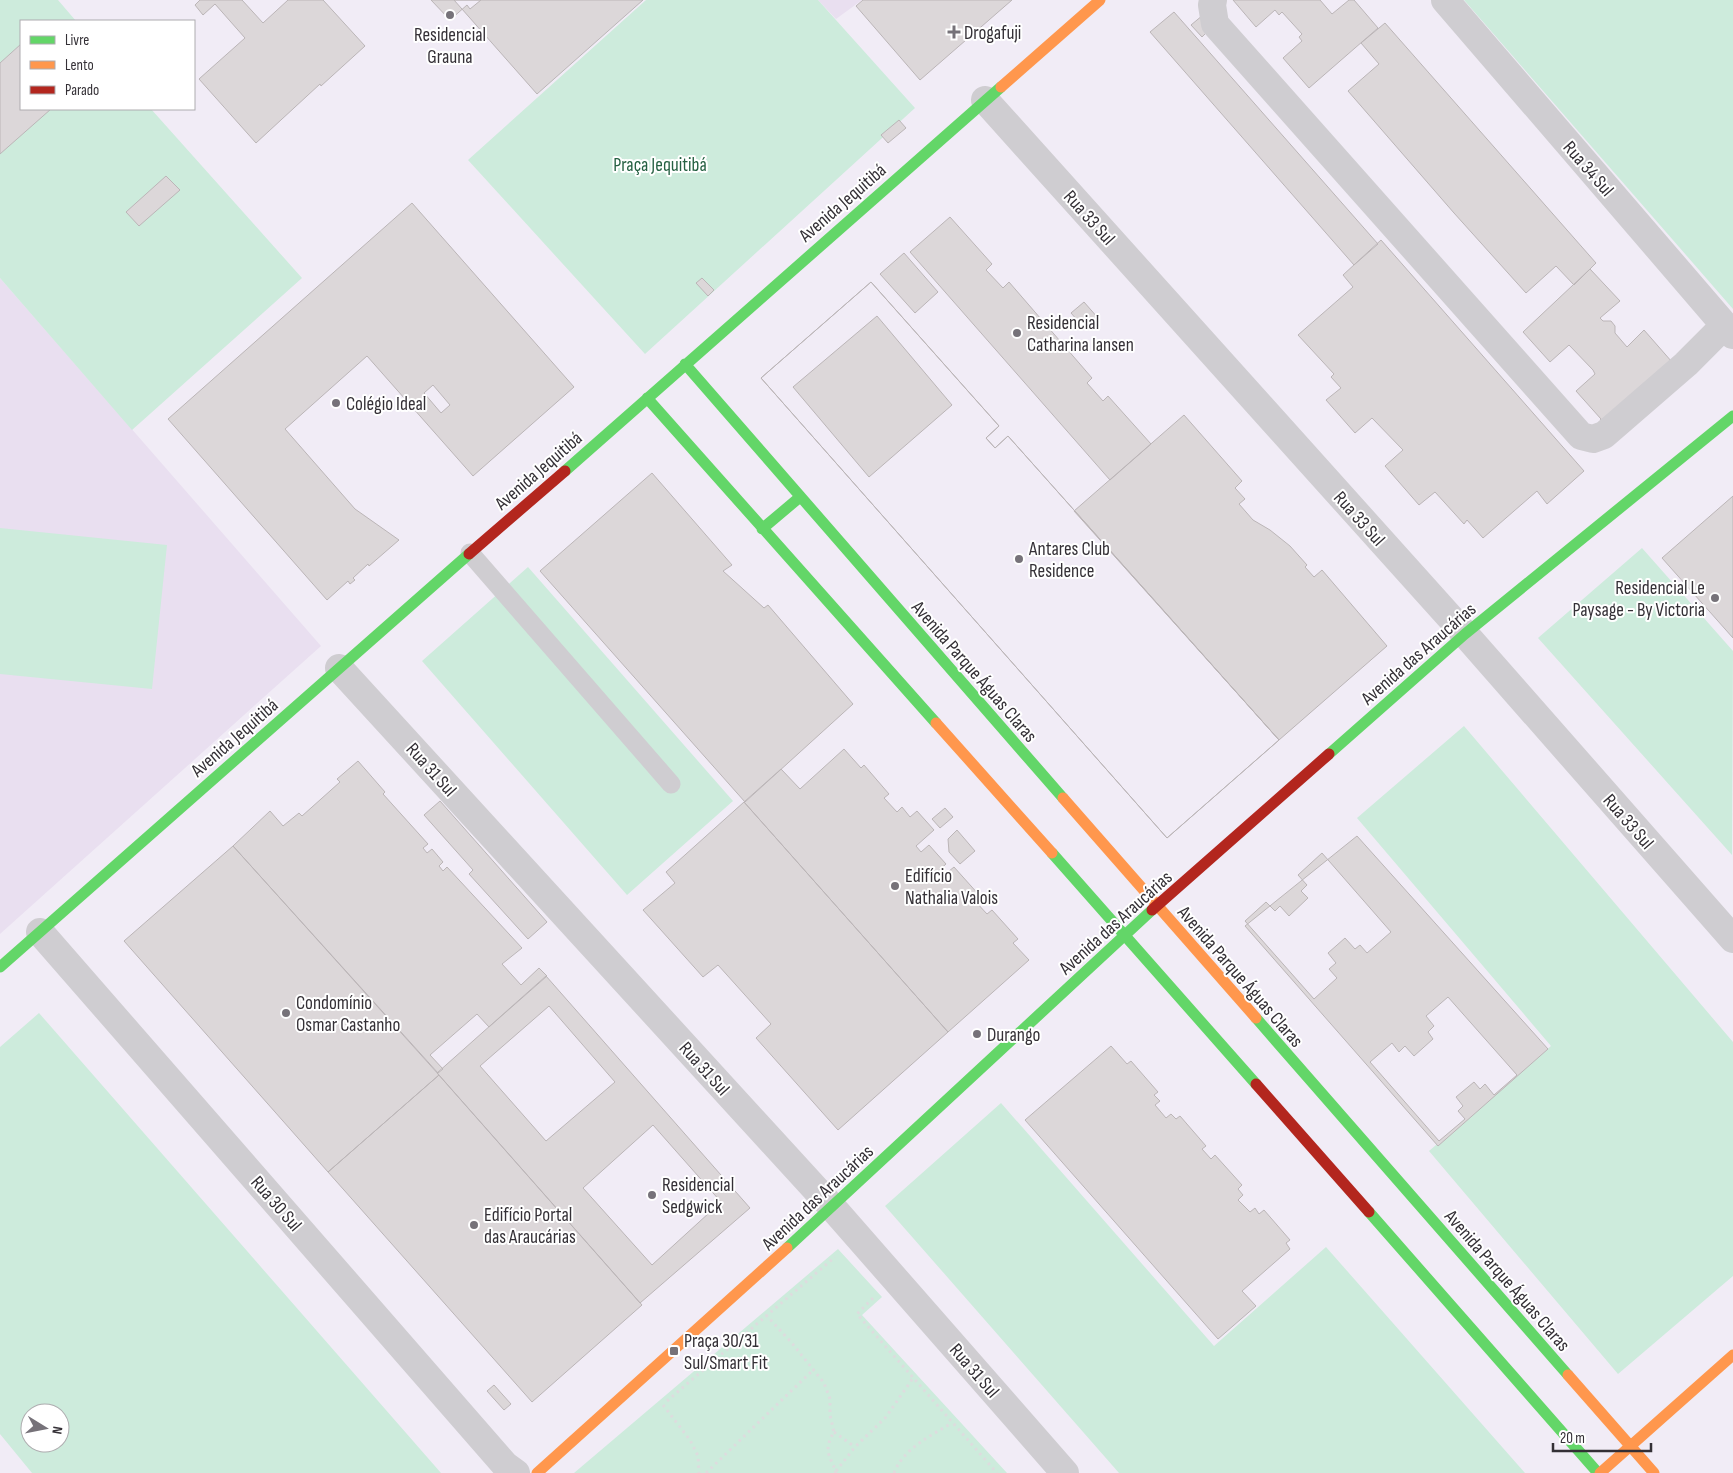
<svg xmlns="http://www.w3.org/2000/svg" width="1733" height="1473" viewBox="0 0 1733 1473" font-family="'Sofia Sans Condensed',sans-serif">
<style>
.built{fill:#e9dff0}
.green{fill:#cdebdc;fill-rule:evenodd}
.building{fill:#dcd7d9;stroke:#bbb5b7;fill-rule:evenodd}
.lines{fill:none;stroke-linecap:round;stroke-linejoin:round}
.path{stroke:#dddcde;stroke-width:3;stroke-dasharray:2.5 4;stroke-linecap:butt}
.lane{stroke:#cfcdd1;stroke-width:19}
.street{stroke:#cfcdd1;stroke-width:28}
.fast{stroke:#63d668;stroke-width:11}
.slow{stroke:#ff974d;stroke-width:11}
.jam{stroke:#b3261e;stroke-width:11}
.poi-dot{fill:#767279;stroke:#fff;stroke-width:2}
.labels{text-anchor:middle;stroke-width:4;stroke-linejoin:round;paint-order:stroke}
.poi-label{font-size:19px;fill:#343036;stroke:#fff;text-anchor:start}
.park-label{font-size:19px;fill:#256042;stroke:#fff}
.street-label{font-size:19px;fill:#343036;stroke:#fff}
</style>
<rect width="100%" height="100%" fill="#f1ecf6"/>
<!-- built -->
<path class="built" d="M818,0H862L836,19Z
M0,278L321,646L0,934Z"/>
<!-- green -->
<path class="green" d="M0,0H58L76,21H21V109H151L302,278L132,430L0,278Z
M646,0H818L915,108L645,354L468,160Z
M1465,0H1733V309L1464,0Z
M0,528L167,545L152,689L0,674Z
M1642,548L1733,651L1732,855L1538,638Z
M528,567L733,801L627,895L422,661Z
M1464,726L1733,1042V1276L1618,1374L1429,1151L1551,1046L1357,818Z
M39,1013L441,1473H32L0,1434V1047ZM30,1413H60V1443H30Z
M1001,1103L1214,1346L1326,1247L1525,1473H1119L885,1206Z
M838,1249L882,1297L862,1315L1007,1473H574Z"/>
<!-- building -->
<path class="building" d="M200,0H242L263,23L288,0H323L365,46L321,86L320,84L256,143L199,79L245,38L215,4L203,15L195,5Z
M431,0H481L470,9L467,5L450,20Z
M454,0H643L537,94Z
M863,0H1012L920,80L856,6Z
M1233,0H1320L1332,14L1349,0H1354L1378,28L1309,88L1283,58L1302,41L1299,37L1302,34L1282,12L1279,15L1275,10L1256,27Z
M1174,12L1378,244L1354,265L1150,32Z
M1203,15L1213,26L1202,37L1191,25Z
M1385,23L1596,263L1574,285L1556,266L1526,293L1454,213L1348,91L1379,64L1361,43Z
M21,44V109H51L0,154V63Z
M899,120L906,128L888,143L881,135Z
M166,176L180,190L139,226L126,212Z
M412,203L574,387L473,476L367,356L285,429L355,509L399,540L369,566L368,564L353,578L355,580L350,584L348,581L327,600L168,419ZM433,385L450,405L441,413L424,393Z
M950,217L992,264L986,270L1003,288L1009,282L1092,378L1087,383L1103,401L1108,396L1151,444L1110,480L910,252Z
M1381,240L1584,471L1547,504L1537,491L1483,538L1467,520L1464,524L1435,492L1419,505L1385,466L1403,450L1372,418L1355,433L1326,400L1341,388L1331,377L1334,374L1298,335L1353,287L1343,275Z
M904,253L938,292L915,313L880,274Z
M1590,269L1620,301L1600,318L1603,321H1611L1615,326V333L1627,347L1644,330L1672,362L1603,423L1600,420L1601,419L1576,391L1595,374L1593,370L1569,345L1550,362L1523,332Z
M702,278L714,290L708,296L696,283Z
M871,282L999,426L986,438L995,448L1008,436L1279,740L1167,838L761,378ZM877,316L952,405L869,477L793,387Z
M871,282L999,426L986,438L995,448L1008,436L1279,740L1167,838L761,378Z
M1084,302L1098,318L1085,329L1071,313Z
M1184,415L1242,481L1235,488L1245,499L1239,504L1253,520L1270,530L1290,546L1307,565L1305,567L1314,577L1322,570L1387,646L1279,740L1074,511Z
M652,473L732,565L723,571L764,608L768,605L853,704L745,802L540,571Z
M1733,496V638L1662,558Z
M844,749L861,768L864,765L889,794L884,798L897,812L902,807L910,817L917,811L934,830L916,846L921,852L929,845L946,864L938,871L943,876L954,867L980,896L975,901L987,914L992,910L1018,939L1013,943L1029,960L948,1032L744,802L781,769L800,789Z
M358,761L385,792L383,794L428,844L423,848L427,853L432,849L443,862L439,866L443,871L447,867L522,948L502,964L521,985L539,968L547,976L489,1027L477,1014L430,1055L443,1069L438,1073L233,846L270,811L283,826L299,813L302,816L340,782L337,779Z
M440,801L547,922L528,939L469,874L473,870L424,815Z
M744,802L948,1032L838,1130L756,1038L771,1024L718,965L703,977L643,910L675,883L666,872Z
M945,808L953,817L940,828L932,819Z
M957,830L975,851L960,864L949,852L948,839Z
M1357,836L1548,1049L1438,1146L1245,926Z
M233,846L439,1075L328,1172L124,941Z
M1322,853L1391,932L1367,953L1360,945L1355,949L1345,938L1328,953L1336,963L1329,969L1337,978L1314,999L1245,921L1266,902L1275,911L1280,906L1289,916L1308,898L1301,891L1307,885L1298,875Z
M546,976L750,1208L640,1303L437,1073Z
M1448,997L1517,1075L1494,1095L1485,1084L1480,1089L1474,1082L1456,1097L1463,1106L1458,1111L1465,1119L1439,1141L1370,1062L1392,1043L1399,1052L1405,1046L1414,1056L1433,1039L1428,1032L1434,1026L1426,1016Z
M549,1006L615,1082L546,1141L480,1066Z
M1111,1046L1127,1064L1131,1061L1158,1092L1154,1095L1160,1101L1155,1105L1166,1118L1171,1114L1176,1119L1180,1116L1206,1146L1202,1149L1211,1159L1215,1155L1242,1185L1238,1189L1243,1195L1238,1200L1250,1212L1255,1208L1259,1214L1264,1210L1290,1240L1286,1243L1290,1249L1242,1291L1256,1306L1218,1339L1025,1120Z
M439,1075L642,1305L532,1402L328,1172Z
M653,1125L721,1202L652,1265L583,1188Z
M494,1385L511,1404L504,1410L487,1391Z"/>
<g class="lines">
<!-- path -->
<path class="path" d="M873,1298L857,1314L997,1473
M766,1315L791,1342L824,1383L830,1399V1415L834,1432C824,1449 828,1454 836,1471L835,1473
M667,1401L835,1257
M663,1405L690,1440L698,1456L699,1473
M834,1432L855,1447
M836,1471L855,1447L886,1417L913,1378
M706,1473L814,1369
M894,1473C903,1449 930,1436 952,1423"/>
<!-- lane -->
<path class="lane" d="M470,553L671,784"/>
<!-- street -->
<path class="street" d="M1213,0L1212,5L1215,24L1581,436L1593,439L1604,435L1686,364L1725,325
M1445,0L1733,335
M985,100L1465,634L1733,939
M339,668L832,1207L1065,1473
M40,932L505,1465L516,1473"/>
<!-- fast -->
<path class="fast" d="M685,364L1063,798
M647,398L936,723
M565,471L1001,87
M762,529L800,497
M1329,754L1465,634L1733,416
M1052,853L1256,1084
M0,967L469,554
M1256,1018L1568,1375
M1369,1212L1598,1473
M787,1248L1152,910"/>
<!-- slow -->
<path class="slow" d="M1001,87L1100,0
M936,723L1052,853
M1063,798L1256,1018
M1568,1375L1654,1473
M537,1473L787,1248
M1600,1473L1733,1355"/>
<!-- jam -->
<path class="jam" d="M469,554L565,471
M1152,910L1329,754
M1256,1084L1369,1212"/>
</g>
<!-- markers -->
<g class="poi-dot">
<circle cx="450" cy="15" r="5"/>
<path d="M951.5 24.5h5v5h5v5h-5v5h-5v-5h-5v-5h5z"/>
<circle cx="1017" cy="333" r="5"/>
<circle cx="336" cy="403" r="5"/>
<circle cx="1019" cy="559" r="5"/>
<circle cx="1715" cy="598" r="5"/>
<circle cx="895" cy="886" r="5"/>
<circle cx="286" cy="1013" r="5"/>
<circle cx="977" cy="1034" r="5"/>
<circle cx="652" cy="1195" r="5"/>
<circle cx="474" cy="1225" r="5"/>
<rect x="669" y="1346" width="10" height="10" rx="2.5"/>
</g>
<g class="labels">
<!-- poi labels -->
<g class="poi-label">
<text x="964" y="39">Drogafuji</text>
<text x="450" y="41" text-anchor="middle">Residencial<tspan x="450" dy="22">Grauna</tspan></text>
<text x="1027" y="329">Residencial<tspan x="1027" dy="22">Catharina Iansen</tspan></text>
<text x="346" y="410">Colégio Ideal</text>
<text x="1029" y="555">Antares Club<tspan x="1029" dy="22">Residence</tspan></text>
<text x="1705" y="594" text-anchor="end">Residencial Le<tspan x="1705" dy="22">Paysage - By Victoria</tspan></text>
<text x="905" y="882">Edifício<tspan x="905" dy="22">Nathalia Valois</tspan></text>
<text x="296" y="1009">Condomínio<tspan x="296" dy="22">Osmar Castanho</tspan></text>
<text x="987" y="1041">Durango</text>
<text x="662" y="1191">Residencial<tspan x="662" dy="22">Sedgwick</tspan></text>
<text x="484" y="1221">Edifício Portal<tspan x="484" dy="22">das Araucárias</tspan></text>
<text x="684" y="1347">Praça 30/31<tspan x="684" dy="22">Sul/Smart Fit</tspan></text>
</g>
<!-- park labels -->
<g class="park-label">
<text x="660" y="171">Praça Jequitibá</text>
</g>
<!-- street labels -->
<g class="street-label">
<text transform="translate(1589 168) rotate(49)" y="7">Rua 34 Sul</text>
<text transform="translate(842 202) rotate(-41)" y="7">Avenida Jequitibá</text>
<text transform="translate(1090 217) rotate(48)" y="7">Rua 33 Sul</text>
<text transform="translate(538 470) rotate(-41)" y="7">Avenida Jequitibá</text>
<text transform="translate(1360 518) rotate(48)" y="7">Rua 33 Sul</text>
<text transform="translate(1418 653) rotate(-41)" y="7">Avenida das Araucárias</text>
<text transform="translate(975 671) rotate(49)" y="7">Avenida Parque Águas Claras</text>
<text transform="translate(234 737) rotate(-41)" y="7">Avenida Jequitibá</text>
<text transform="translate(432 769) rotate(48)" y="7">Rua 31 Sul</text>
<text transform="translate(1629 821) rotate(49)" y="7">Rua 33 Sul</text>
<text transform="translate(1115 922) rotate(-42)" y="7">Avenida das Araucárias</text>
<text transform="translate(1241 976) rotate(49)" y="7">Avenida Parque Águas Claras</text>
<text transform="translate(705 1068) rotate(48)" y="7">Rua 31 Sul</text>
<text transform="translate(817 1197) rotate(-43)" y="7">Avenida das Araucárias</text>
<text transform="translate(277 1203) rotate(49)" y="7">Rua 30 Sul</text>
<text transform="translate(1508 1280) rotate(49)" y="7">Avenida Parque Águas Claras</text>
<text transform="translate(975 1370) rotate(49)" y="7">Rua 31 Sul</text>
</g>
</g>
<!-- legend -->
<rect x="20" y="20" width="175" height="90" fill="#ffffff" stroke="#aeacaf"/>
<rect x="30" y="36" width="25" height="8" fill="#63d668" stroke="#aeacaf"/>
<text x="65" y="45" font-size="15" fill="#343036">Livre</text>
<rect x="30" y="61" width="25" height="8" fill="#ff974d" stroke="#aeacaf"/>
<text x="65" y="70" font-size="15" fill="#343036">Lento</text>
<rect x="30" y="86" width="25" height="8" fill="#b3261e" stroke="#aeacaf"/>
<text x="65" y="95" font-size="15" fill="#343036">Parado</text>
<!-- north arrow -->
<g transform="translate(45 1428) rotate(100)"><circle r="24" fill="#ffffff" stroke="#aeacaf"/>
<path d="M0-4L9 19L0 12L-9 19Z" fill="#767279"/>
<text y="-8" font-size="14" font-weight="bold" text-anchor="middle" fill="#343036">N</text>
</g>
<!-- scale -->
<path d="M1553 1443v8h98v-8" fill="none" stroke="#343036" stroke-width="2.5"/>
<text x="1560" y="1443" font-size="15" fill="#343036" stroke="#ffffff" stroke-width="4" paint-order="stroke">20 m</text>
</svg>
